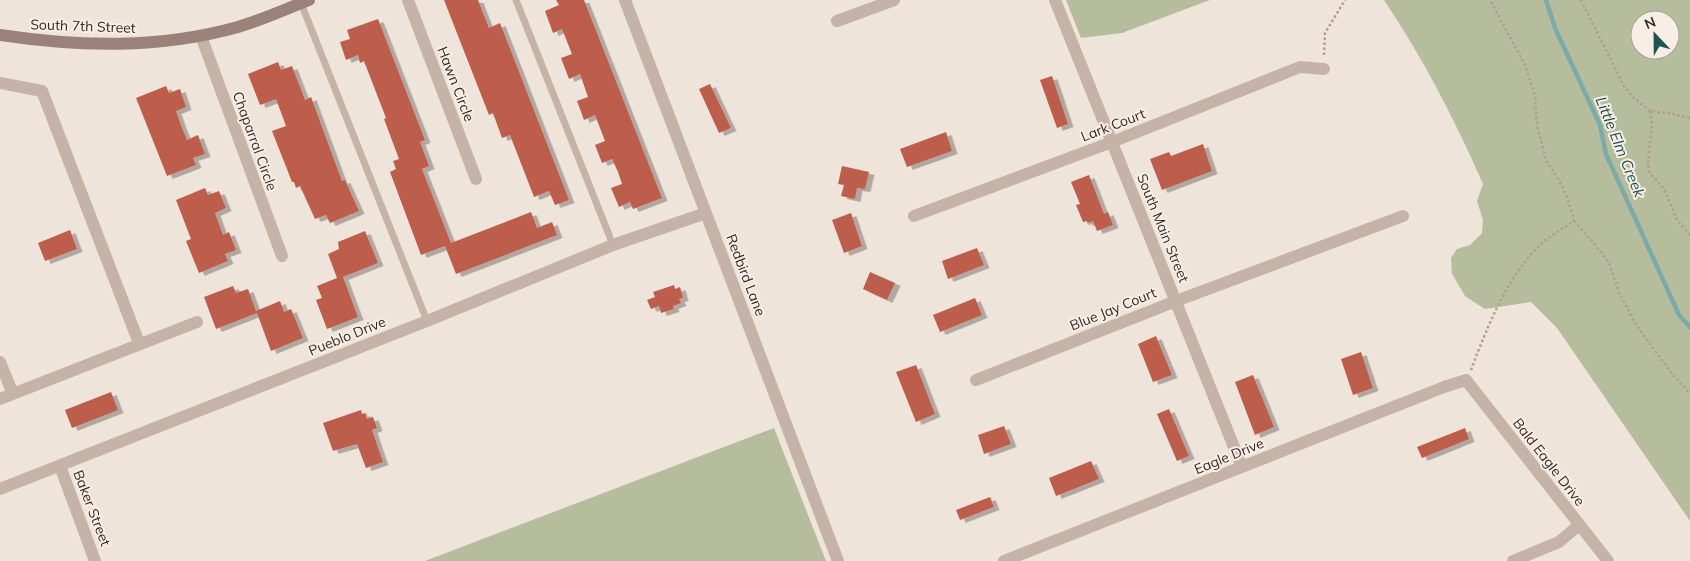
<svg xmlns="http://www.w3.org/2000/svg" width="1690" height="561" viewBox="0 0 1690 561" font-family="Mulish,sans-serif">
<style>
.green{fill:#b5bd9c;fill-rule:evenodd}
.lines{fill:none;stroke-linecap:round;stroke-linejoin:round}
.stream{stroke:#7caaa8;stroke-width:4.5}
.building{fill:#bd5d4b;filter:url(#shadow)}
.path{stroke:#b29d92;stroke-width:2.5;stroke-dasharray:2.5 2.5;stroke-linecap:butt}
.lane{stroke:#c6b3a7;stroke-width:7}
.street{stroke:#c6b3a7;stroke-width:12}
.secondary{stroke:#9a8279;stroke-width:12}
.labels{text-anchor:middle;stroke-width:4;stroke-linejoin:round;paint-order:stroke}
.street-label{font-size:14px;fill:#342a27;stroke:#f8eee6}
.water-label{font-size:15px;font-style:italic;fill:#205251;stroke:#f8eee6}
</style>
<defs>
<filter id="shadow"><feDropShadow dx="5.5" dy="3" stdDeviation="0" flood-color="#0004"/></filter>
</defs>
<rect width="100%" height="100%" fill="#efe4da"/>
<!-- green -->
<path class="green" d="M1066,0H1210L1122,33L1081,38Z
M1384,0H1690V521L1557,328L1531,302L1485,309L1465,296L1452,274L1451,258L1457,249L1470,245L1482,233L1483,220L1477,201L1483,184C1455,120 1423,58 1384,0ZM1640,20H1670V50H1640Z
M774,428L826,561H425Z"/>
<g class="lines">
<!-- stream -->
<path class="stream" d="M1546,0L1555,28L1600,125L1606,154L1679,315L1690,327"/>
</g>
<!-- building -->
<path class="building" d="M444,0H478L489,28L500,23L569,200L555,205L549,191L534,197L510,135L502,138L493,113L489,115Z
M556,0H584L662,198L633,209L630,202L619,207L611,188L622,184L618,172L612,159L602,163L595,145L605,141L595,115L584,120L577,101L588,97L580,74L569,79L561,58L572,54L562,29L553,33L545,11L559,5Z
M378,19L425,140L420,142L429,166L422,169L451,243L531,212L537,228L552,222L557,235L456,274L445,246L421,255L390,172L396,169L393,161L399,159L384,119L386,118L364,61L360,63L358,55L346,60L340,42L350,39L347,30Z
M278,62L281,70L292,66L305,100L311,97L342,181L345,180L359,211L330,223L326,215L315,219L300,186L296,188L294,182H292L272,131L286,126L276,99L260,105L248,74Z
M1052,76L1068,124L1057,128L1040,80Z
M710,84L731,128L719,133L699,89Z
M166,86L169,93L180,89L186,107L176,111L182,128L187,140L198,135L205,154L193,158L196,165L167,176L136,98Z
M946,132L952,151L907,167L900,149Z
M1203,144L1212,171L1162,190L1150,159L1169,152L1171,156Z
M842,166L869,172L865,189L857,188L855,199L841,196L844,185L838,184Z
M1089,175L1104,214L1108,212L1113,225L1097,231L1093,221L1087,223V221L1083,222L1076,205L1080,204L1071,182Z
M205,188L208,195L219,191L226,208L215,213L223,235L229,232L236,250L225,254L228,261L199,273L186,241L191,239L176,200Z
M851,213L862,246L844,253L832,220Z
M70,230L77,249L45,261L38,243Z
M365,231L378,263L343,277L358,317L327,329L316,300L322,298L317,286L337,278L328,254L339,249L338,242Z
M977,248L984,265L948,279L942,261Z
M870,272L895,283L887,300L863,289Z
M674,285L675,289L680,287L683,298L679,299L681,303L673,306L674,309L661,313L659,306L651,309L647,300L655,297L653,292Z
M233,286L236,293L248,289L256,311L280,301L284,312L291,309L303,338L271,351L257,313L216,329L204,297Z
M975,298L982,315L940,332L933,315Z
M1156,336L1172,375L1153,382L1138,344Z
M1361,352L1373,388L1353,395L1341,359Z
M916,365L935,414L916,422L896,372Z
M1253,375L1274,427L1255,435L1235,382Z
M111,392L118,410L72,428L65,410Z
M1169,409L1189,456L1177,461L1157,414Z
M361,410L362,414L365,413L367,419L373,417L377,428L372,430L383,462L366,468L357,444L333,451L323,423Z
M1004,426L1011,444L984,454L978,435Z
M1465,428L1469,439L1422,458L1417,447Z
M1091,461L1099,479L1056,496L1049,478Z
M990,497L994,507L960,520L956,510Z"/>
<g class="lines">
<!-- path -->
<path class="path" d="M1581,0L1625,88L1634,98L1650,111L1674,114L1690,118
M1324,55L1325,33L1345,0
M1650,111L1652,124L1648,163L1650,173L1664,189L1677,220L1690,235
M1574,221L1592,241L1609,263L1619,292L1635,323L1669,370L1690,394
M1471,370C1487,328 1505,281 1537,248C1547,237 1562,229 1574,221L1568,200L1560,182L1546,160L1537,125L1535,96L1525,65L1490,0"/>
<!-- lane -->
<path class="lane" d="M516,0L613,245
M301,3L427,321"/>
<!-- street -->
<path class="street" d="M408,0L476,179
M625,0L838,561
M1055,0L1242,467
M837,21L894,0
M201,36L282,256
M0,83L42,91L139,343
M914,216L1112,142L1300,67L1324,69
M0,362L13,394
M976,380L1176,301L1403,216
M0,399L197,322
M60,466L95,561
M0,489L427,321L613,245L706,213
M1004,561L1444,387L1466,380L1608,561
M1513,561L1559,542L1579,525"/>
<!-- secondary -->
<path class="secondary" d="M0,35C80,47 159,49 238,27C262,20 286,9 309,0"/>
</g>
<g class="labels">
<!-- street labels -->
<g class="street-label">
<text transform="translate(83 26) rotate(2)" y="5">South 7th Street</text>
<text transform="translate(456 84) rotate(69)" y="5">Hawn Circle</text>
<text transform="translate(1113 125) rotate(-21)" y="5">Lark Court</text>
<text transform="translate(255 141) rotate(70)" y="5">Chaparral Circle</text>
<text transform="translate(1163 228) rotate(68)" y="5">South Main Street</text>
<text transform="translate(746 275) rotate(69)" y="5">Redbird Lane</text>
<text transform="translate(1113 309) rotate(-22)" y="5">Blue Jay Court</text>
<text transform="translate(347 336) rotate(-22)" y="5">Pueblo Drive</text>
<text transform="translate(1229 456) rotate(-22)" y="5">Eagle Drive</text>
<text transform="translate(1549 462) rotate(52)" y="5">Bald Eagle Drive</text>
<text transform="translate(92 508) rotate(69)" y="5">Baker Street</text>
</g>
<!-- water labels -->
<g class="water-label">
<text transform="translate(1620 147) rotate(68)" y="5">Little Elm Creek</text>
</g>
</g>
<!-- north arrow -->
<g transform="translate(1655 35) rotate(338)"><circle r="24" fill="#f8eee6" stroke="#aaa09a"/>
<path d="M0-4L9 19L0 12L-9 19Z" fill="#205251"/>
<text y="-8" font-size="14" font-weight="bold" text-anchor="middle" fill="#342a27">N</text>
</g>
</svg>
